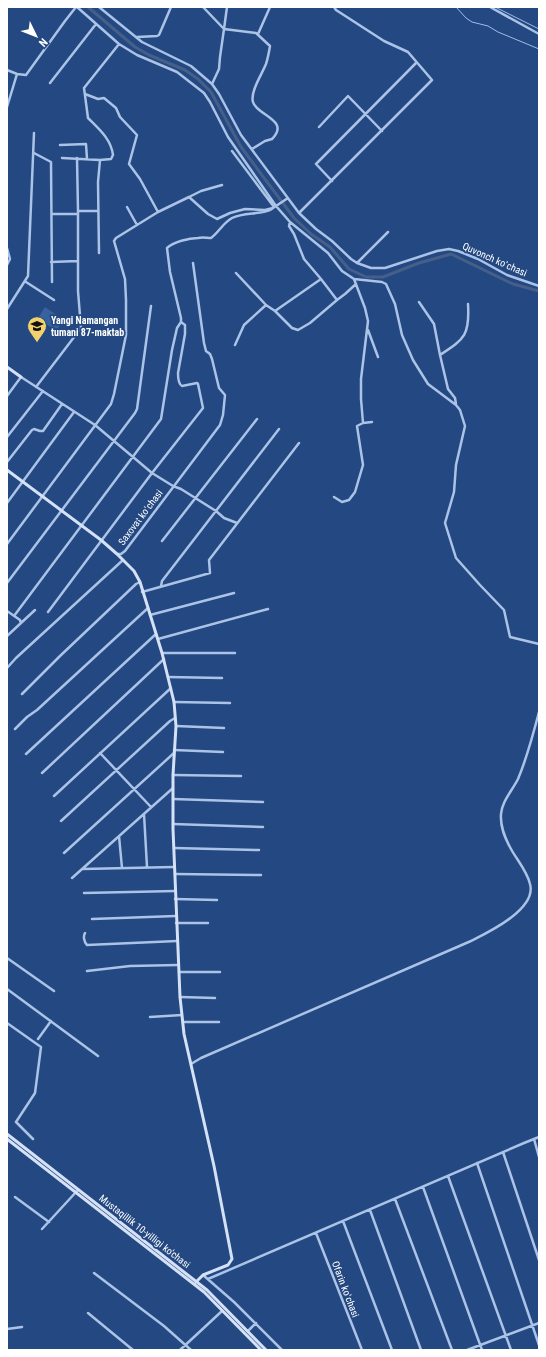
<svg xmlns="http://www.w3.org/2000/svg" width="546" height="1357" viewBox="0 0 546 1357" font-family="'Roboto Condensed',sans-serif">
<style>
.green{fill:#38619f}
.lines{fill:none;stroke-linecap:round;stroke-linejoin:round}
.stream{stroke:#9fbde8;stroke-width:1}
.canal{stroke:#455f89;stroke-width:3}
.street{stroke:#abc3e7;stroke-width:2.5}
.secondary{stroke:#d5e1f6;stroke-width:3}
.labels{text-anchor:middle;stroke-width:3.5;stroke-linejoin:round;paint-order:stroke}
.street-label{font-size:10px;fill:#fff;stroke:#244881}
.poi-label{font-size:10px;font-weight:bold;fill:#fff;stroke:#244881;text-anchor:start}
</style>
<rect width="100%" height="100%" fill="#244881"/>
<!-- green -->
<path class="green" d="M45,307L64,320L56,331L38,318Z"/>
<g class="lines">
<!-- stream -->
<path class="stream" d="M456,7L466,18L472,22L488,26L498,32L539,49
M495,7L539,29"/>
<!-- canal -->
<path class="canal" d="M88,7L135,47L149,55L185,70L198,79L211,92L241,147L294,218L311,234L330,247L349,269L366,277H383L419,263L451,254L513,284L539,291"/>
<!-- street -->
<path class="street" d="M77,7L119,44L137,55L177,72L204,93L210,102L228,137L276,206L290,222L328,253L342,271L354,279L365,308L368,321L361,379V399L363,423L357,426L363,465L355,492L349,500L342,502L334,497
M99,7L142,42L191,66L212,84L219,94L241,135L299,213L316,229L332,241L351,259L357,263L371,268H385L437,251L449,249L458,251L478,259L507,275L539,286
M203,7L224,29L220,57L219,69L212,84
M227,7L224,29L256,33L270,46C269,52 268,58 266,64C262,74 250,92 253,102C256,115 291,120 272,139L265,141L252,149
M490,7L539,34
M258,34L270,7
M137,37L157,36L159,35L171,7
M7,70L17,74
M50,83L96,24
M85,94L98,99L104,98L116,108L120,117L137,135L129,164L140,179L158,212
M7,107L17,74L26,75L65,21L76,7
M319,127L348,96L382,131
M60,145L86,144L87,159
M232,151L274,207
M34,153L51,162L52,282
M62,158L100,160L111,159L113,155C111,139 99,129 88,118L84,88L119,44
M332,181L316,164L416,63
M189,197L201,191L222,185
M127,207L137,225
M78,211H98
M299,213L432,80L408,52L384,41L336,10L334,7
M52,214H78
M290,222L289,226L294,234L304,259L321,279
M7,248L10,259L7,265
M99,253L98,182L100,160
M51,262L78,261
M357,263L388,232
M236,273L266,305
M354,279L382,282L386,284L395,304L402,335L413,360L428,384L456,405L460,410L465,426L456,465L454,492L445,523L456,558L480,585L504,610L510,637L539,644
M26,282L54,300
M419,302L434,324L440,355L448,389L455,398L456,404
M7,309L28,276L34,133
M275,311L292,328L298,330L310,323L337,300
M368,330L378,357
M235,345L244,325L266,305L275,311L321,279L337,300L345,294L356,284
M440,355C464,339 470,336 468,304
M36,387L81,328L78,291V211L77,158
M7,396L21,377L95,425L152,473L173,486L181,489L216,511L224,518L237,523
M363,423L372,422
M7,437L43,391
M7,462L32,430L34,429L40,431H43L62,404
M7,503L74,412
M162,541L257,419
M7,544L111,404L114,394L126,335V300L125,279L114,241L116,238L158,212L189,197L208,214L217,219L230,213L245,209L265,210L273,208L288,198
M117,554H121L125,551L220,425L223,415L225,395L219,388L212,359L210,354L206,351L204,343L193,263
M7,583L135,413L137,409L151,306
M161,586L162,581L279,429
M142,592L210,573L209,560L299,443
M7,611L20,620L21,623L7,636
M48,612L152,473L203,408L198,384L197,383L182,386C178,384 178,377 178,373L185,334V325L181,322
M150,615L234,593
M14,616L161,419L172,350L177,328L181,322V318L170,272L167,248C173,242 189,238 198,238C202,237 207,238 211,238C219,232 223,223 232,218C244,212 262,215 272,209
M21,623L35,610
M158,639L268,609
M162,653H235
M7,668L16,658L123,560
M168,677L222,678
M22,694L60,656L136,584L140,582
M174,702L230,703
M176,726L224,728
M15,729L27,717L37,710L148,608
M174,750L223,752
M100,753L151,807
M26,754L156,634
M42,773L164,659
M173,775L241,776
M54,796L171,688
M173,799L263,802
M144,814L147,867
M61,821L170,721L175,718
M173,824L263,827
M119,836L122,868
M174,848L259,850
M64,853L174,753
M83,869L174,867
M175,874L261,875
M72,878L173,788
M84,893L175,891
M175,899L217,900
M92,919L176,916
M176,923H208
M85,933C83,936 84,942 87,945L177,941
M7,958L54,991
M87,971L130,966L178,965
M179,972H220
M7,989L98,1056
M180,997L215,998
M150,1017L182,1015
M183,1022H219
M7,1023L41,1047L35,1093L16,1122L33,1139
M38,1039L51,1021
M191,1064L201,1058L471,941C489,932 537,909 530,884C527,871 517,860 511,849C505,838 500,827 501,814C502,801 512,791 518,779C527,758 533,735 539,712
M534,1139L539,1157
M503,1152L539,1260
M477,1163L539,1345
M448,1176L511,1350
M423,1187L482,1350
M15,1197L49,1222
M395,1199L452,1350
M370,1210L421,1350
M343,1221L392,1350
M42,1229L77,1191
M316,1233L362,1350
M94,1273L164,1326L191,1350
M203,1275L234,1302L282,1350
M208,1279L524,1143L539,1137
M88,1313L133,1350
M7,1329L22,1327
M248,1331L256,1323
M180,1350L222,1311
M467,1350L539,1323"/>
<!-- secondary -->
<path class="secondary" d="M7,367L21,377
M7,470L101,540L117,554L134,571L140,582L162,653L174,702L176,726L173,775V829L180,997L184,1034L214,1166L232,1259L228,1265L203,1275L196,1282
M7,1134L207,1290L266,1350
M7,1139L204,1292L261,1350"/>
</g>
<!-- icons -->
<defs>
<g id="school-pin" transform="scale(1)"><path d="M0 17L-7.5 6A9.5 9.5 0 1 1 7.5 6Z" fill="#f2d26e" stroke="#244881"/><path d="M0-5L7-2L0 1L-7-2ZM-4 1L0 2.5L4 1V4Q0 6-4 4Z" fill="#111"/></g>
</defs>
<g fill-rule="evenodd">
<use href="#school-pin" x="37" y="326"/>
</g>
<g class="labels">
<!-- street labels -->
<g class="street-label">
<text transform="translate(495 259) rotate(24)" y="4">Quvonch koʻchasi</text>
<text transform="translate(140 517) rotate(-53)" y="4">Saxovat koʻchasi</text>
<text transform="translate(145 1231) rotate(38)" y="4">Mustaqillik 10-yilligi ko'chasi</text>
<text transform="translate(346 1289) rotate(69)" y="4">Ofarin koʻchasi</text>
</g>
<!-- poi labels -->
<g class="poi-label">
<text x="51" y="324">Yangi Namangan<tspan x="51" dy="12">tumani 87-maktab</tspan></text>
</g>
</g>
<!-- border -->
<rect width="546" height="1357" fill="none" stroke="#ffffff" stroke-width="16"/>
<!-- north arrow -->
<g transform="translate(36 36) rotate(133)" stroke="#244881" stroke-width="3" paint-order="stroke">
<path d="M0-3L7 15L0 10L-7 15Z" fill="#ffffff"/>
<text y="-6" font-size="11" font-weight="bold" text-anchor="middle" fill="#ffffff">N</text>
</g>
</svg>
